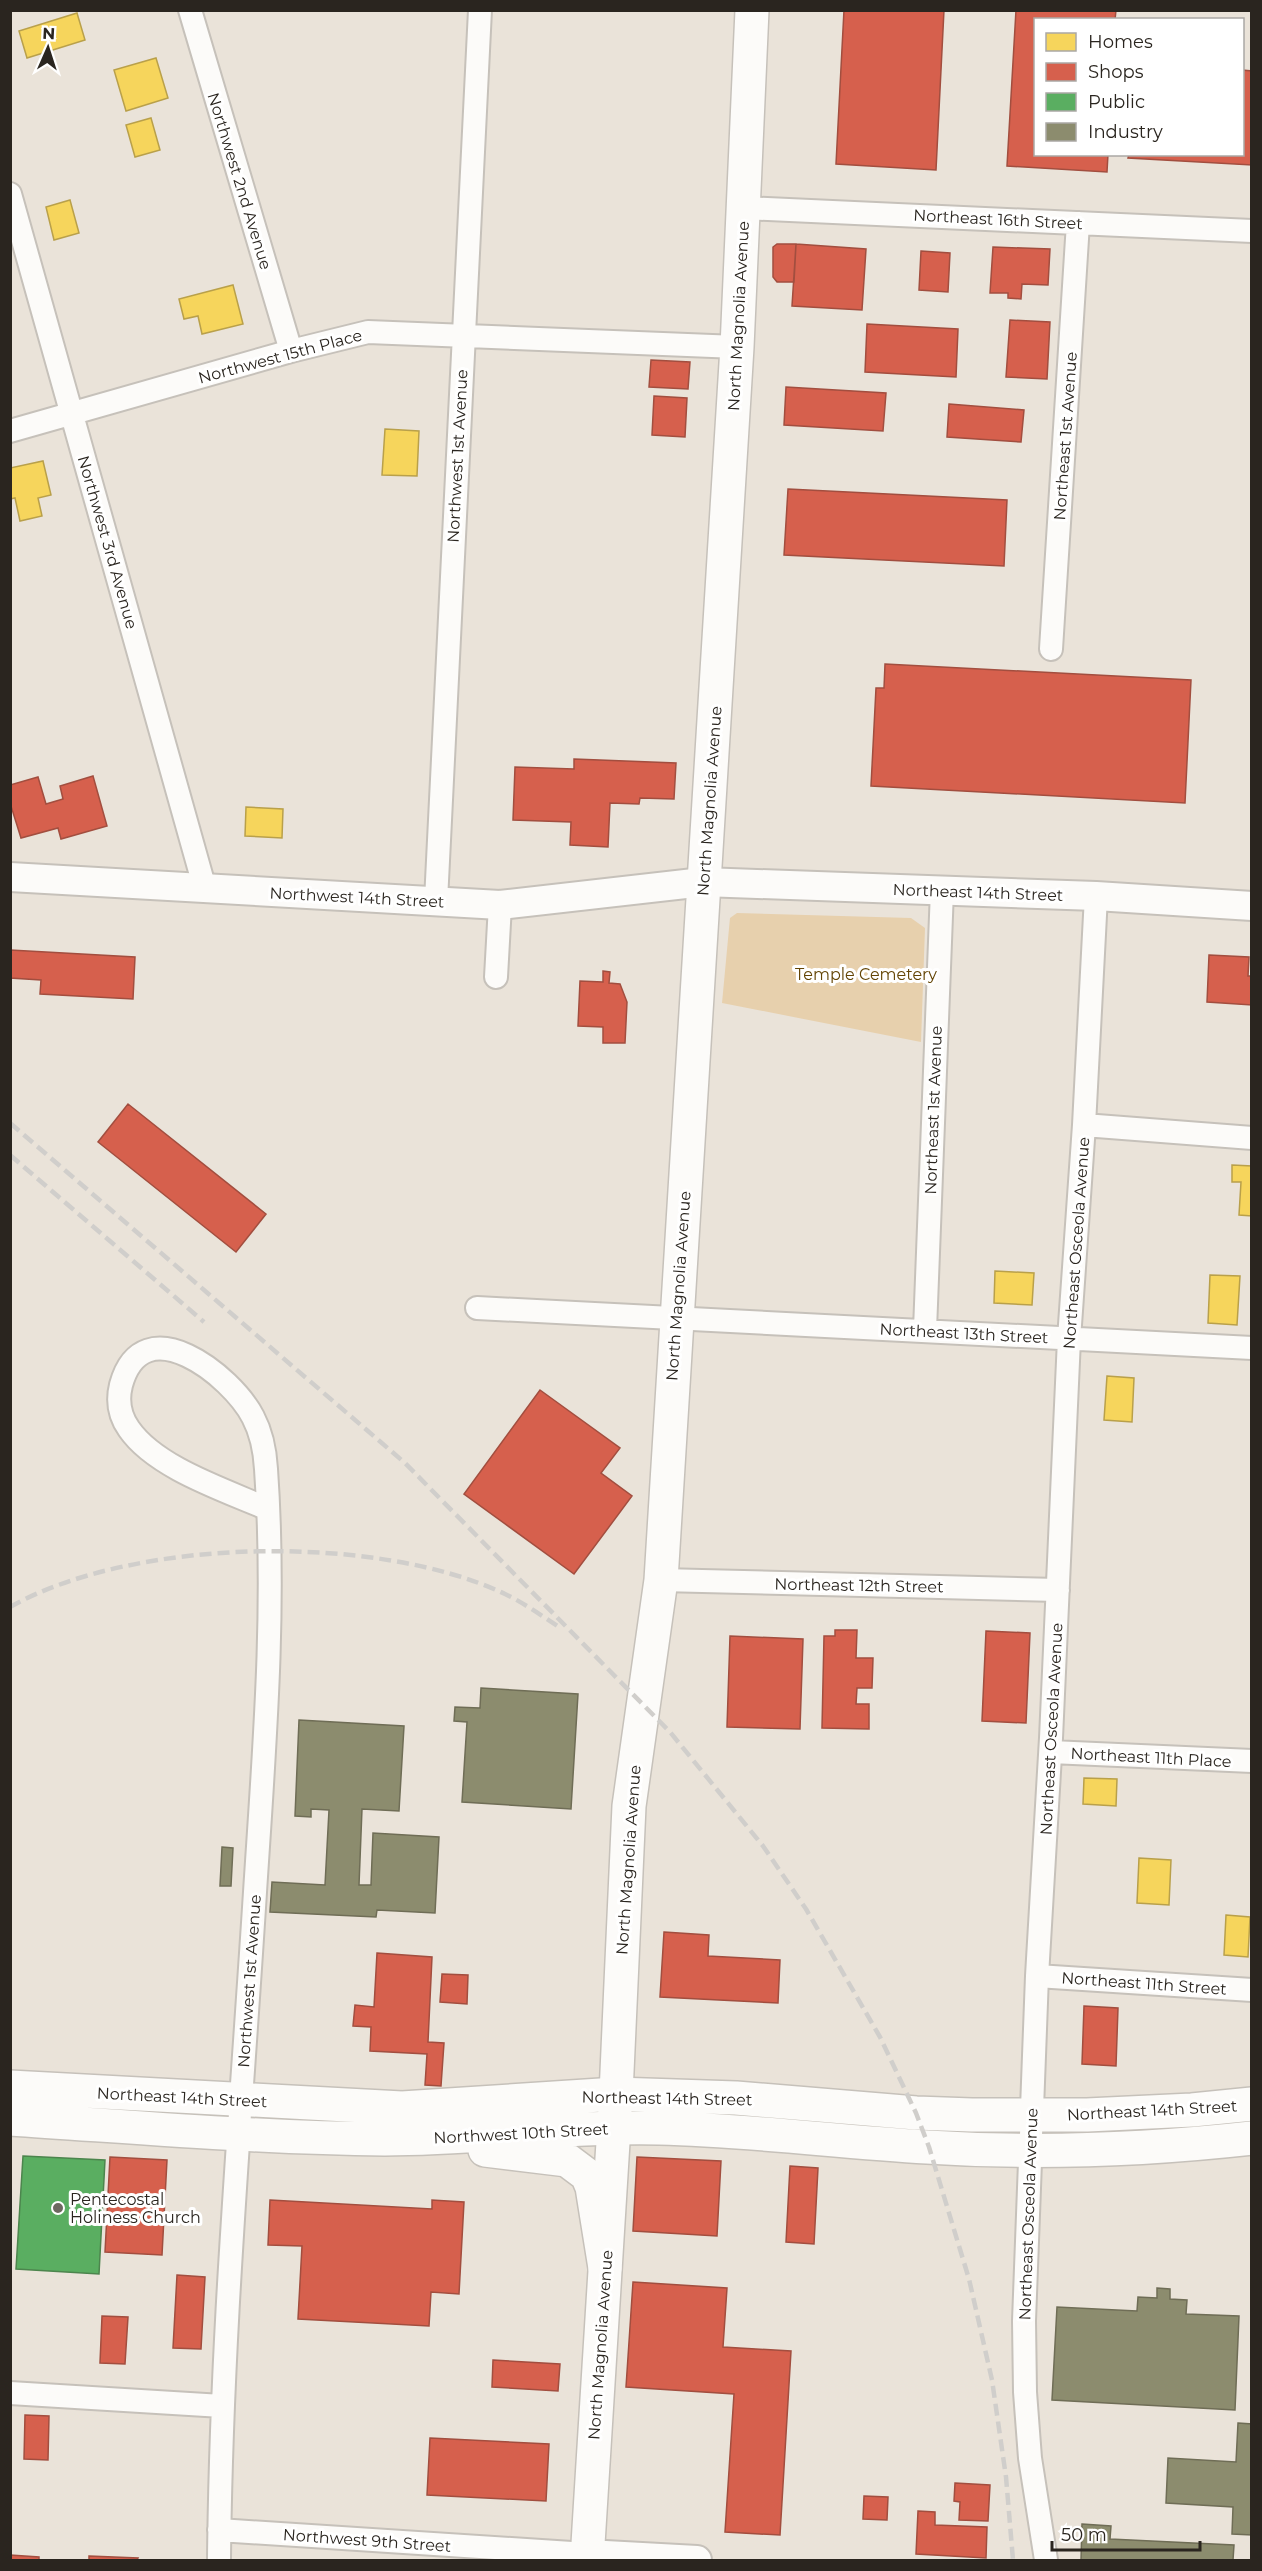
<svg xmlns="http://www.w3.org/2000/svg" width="1262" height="2571" viewBox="0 0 1262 2571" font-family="Montserrat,sans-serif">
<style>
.green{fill:#e7d0ad}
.homes{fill:#f6d55c;stroke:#b9a04a;stroke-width:1.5}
.shops{fill:#d6604d;stroke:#a24e3f;stroke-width:1.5}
.public{fill:#5aae61;stroke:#4c854d;stroke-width:1.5}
.industry{fill:#8c8c6e;stroke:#6f6d56;stroke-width:1.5}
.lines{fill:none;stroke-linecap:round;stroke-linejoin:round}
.minor-casing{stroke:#c6c1ba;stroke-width:26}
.tertiary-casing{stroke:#c6c1ba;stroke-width:32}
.secondary-casing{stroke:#c6c1ba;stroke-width:36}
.primary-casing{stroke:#c6c1ba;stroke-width:36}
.minor{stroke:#fcfbf9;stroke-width:22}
.tertiary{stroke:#fcfbf9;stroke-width:28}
.secondary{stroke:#fcfbf9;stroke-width:33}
.primary{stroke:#fcfbf9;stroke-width:33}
.rail{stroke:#d0cecb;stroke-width:4.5;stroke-dasharray:12 6;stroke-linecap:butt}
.poi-dot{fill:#6d6860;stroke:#fff;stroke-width:2}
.labels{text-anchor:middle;stroke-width:6;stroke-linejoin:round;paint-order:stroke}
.street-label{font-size:16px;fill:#2a251f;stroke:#fff}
.park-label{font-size:16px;fill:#634404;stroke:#fff}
.poi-label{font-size:16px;fill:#2a251f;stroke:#fff;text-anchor:start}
</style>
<rect width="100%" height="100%" fill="#eae3d9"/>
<!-- green -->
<path class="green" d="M737,913L911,918L925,928L921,1042L722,1003L730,918Z"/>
<!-- homes -->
<path class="homes" d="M77,13L85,40L27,58L19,31Z
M156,58L168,98L126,111L114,70Z
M151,118L160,150L135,157L126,125Z
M70,200L79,233L54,240L46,207Z
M233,285L243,324L202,334L198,316L184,319L179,299Z
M385,429L419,431L417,476L382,475Z
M43,461L51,495L38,498L42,516L20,521L15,498L10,499V468Z
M246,807L283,809L282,838L245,836Z
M1232,1165L1252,1166V1216L1239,1215L1241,1182H1232Z
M995,1271L1034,1273L1032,1305L994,1303Z
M1210,1275L1240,1276L1237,1325L1208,1323Z
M1107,1376L1134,1378L1132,1422L1104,1420Z
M1084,1778L1117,1779L1116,1806L1083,1804Z
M1139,1858L1171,1860L1169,1905L1137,1903Z
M1226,1915L1250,1917L1248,1957L1224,1955Z"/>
<!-- shops -->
<path class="shops" d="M844,10H944L936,170L836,164Z
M1016,10H1116L1115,20H1036V154H1108L1107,172L1007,166Z
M1242,70L1252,71V165L1128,158L1129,154H1242Z
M777,244H796L794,282H777L773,277V247Z
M796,244L866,249L862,310L792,306Z
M993,247L1050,249L1048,285L1022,284L1021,299L1008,298V293H990Z
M921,251L950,253L948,292L919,290Z
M1010,320L1050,322L1047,379L1006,377Z
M867,324L958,329L956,377L865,372Z
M651,360L690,362L688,389L649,387Z
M786,387L886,393L883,431L784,425Z
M654,396L687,398L685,437L652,435Z
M949,404L1024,410L1021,442L947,437Z
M788,489L1007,500L1004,566L784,555Z
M885,664L1191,680L1185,803L871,786L876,688H884Z
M574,759L676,763L674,799L640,798L639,804L610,803L608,847L570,845L571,822L513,820L515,767L574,769Z
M93,776L107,826L61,839L58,828L21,838L10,803V785L38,777L46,804L63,799L60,786Z
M10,950L135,957L133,999L40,994L41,980L10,978Z
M1209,955L1249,957L1248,976H1252V1005L1207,1002Z
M603,971L610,972L609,983L620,984L627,1002L625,1043H603V1027L578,1026L580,981L603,982Z
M128,1104L266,1214L236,1252L98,1142Z
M540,1390L620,1448L601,1473L632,1496L574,1574L464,1494Z
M835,1630H857L856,1658H873L872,1688H857L856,1704H869V1729L822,1728L824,1636H835Z
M986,1631L1030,1633L1026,1723L982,1721Z
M730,1636L803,1639L800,1729L727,1727Z
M664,1932L709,1935L708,1956L780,1960L778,2003L660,1997Z
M377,1953L432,1957L428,2042L444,2043L441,2086L425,2085L427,2054L370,2051L371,2027L353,2026L355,2005L374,2007Z
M442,1974L468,1975L467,2004L440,2002Z
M1084,2006L1118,2008L1116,2066L1082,2064Z
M110,2157L167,2160L162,2255L105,2252Z
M637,2157L721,2161L717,2236L633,2231Z
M790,2166L818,2168L814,2244L786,2242Z
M270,2200L432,2209V2200L464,2202L459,2294L431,2292L429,2326L298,2319L302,2246L268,2245Z
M177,2275L205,2277L201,2349L173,2348Z
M633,2282L727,2288L723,2347L791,2351L780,2535L725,2532L734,2394L626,2387Z
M102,2316L128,2317L125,2364L100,2363Z
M493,2360L560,2364L558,2391L492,2387Z
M25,2415L49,2416L48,2460L24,2459Z
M430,2438L549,2444L546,2501L427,2495Z
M955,2483L990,2485L988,2521L959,2520L960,2502L954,2501Z
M864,2496L888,2497L887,2520L863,2519Z
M918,2511L935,2512V2525L987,2527L986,2558L916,2554Z
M10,2555L39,2557V2560H10Z
M89,2556L138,2558L137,2560H89Z"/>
<!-- public -->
<path class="public" d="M23,2156L105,2160L99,2274L16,2269Z"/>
<!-- industry -->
<path class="industry" d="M481,1688L578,1694L571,1809L462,1802L467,1722L454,1721L455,1707L480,1708Z
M299,1720L404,1726L399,1811L362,1809L359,1885H371L373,1833L439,1837L435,1913L377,1910L376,1917L270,1912L272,1882L325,1885L329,1810L311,1809V1817L295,1816Z
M222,1847L233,1848L231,1886H220Z
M1157,2288L1170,2289V2299L1187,2300L1186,2314L1239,2316L1235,2410L1052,2400L1057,2307L1137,2311L1138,2297L1157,2298Z
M1238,2423L1252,2424V2535L1232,2534L1233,2507L1166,2503L1168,2458L1236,2462Z
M1082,2524L1111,2526L1110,2539L1234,2545L1233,2560H1081Z"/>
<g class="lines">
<!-- minor casing -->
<g class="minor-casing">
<path id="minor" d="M190,10L291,351
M10,194L205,889
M744,208L1252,231
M10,431L291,351L368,332L737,347
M1051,649L1078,223
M436,901L480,10
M496,977L500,905
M1084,1125L1252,1138
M477,1308L1252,1348
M925,1330L942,890
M661,1580L1058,1590
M1051,1752L1252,1761
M1037,1976L1252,1990
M10,2393L222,2406
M219,2530L587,2554
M219,2560C221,2337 241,2115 255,1892C264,1752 276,1610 266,1469C265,1451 262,1434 253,1417C232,1376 143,1305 121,1385C117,1401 119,1415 129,1429C156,1468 225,1490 268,1509
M1046,2560L1030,2458L1025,2392L1024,2321L1037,1976L1051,1738L1069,1339L1084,1125L1096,896"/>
</g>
<!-- tertiary casing -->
<g class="tertiary-casing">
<path id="tertiary" d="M10,877L500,905L703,882L1096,896L1252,906
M587,2554L697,2560"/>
</g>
<!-- secondary casing -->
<g class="secondary-casing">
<path id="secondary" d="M587,2560L616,2094L629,1806L661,1580L737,347L752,10"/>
</g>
<!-- primary casing -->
<g class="primary-casing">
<path id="primary" d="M10,2087L402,2108L616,2094L736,2098L916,2113L972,2115H1087L1192,2110L1252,2104
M10,2119C135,2127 260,2138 385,2139C476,2139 568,2126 659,2128C749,2130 838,2142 927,2147C1035,2154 1144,2150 1252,2138
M485,2150L567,2160L587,2175L592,2187L605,2268"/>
</g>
<!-- minor -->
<use href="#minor" class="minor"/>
<!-- tertiary -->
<use href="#tertiary" class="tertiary"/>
<!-- secondary -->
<use href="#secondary" class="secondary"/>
<!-- primary -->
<use href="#primary" class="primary"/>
<!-- rail -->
<path class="rail" d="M10,1123L405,1463L670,1732L763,1846L806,1909L880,2037L916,2113L929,2147L969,2279L992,2380L1006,2477L1013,2560
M10,1155L204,1322
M10,1607C134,1537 377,1533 505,1594C524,1603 542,1616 559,1627"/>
</g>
<!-- markers -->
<circle class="poi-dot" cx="58" cy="2208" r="6"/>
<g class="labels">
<!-- street labels -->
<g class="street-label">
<text transform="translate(240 181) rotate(73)" y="6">Northwest 2nd Avenue</text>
<text transform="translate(998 219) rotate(3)" y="6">Northeast 16th Street</text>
<text transform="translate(738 316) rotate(-87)" y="6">North Magnolia Avenue</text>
<text transform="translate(280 356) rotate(-15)" y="6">Northwest 15th Place</text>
<text transform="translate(1065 436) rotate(-86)" y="6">Northeast 1st Avenue</text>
<text transform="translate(457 456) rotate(-87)" y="6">Northwest 1st Avenue</text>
<text transform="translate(108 542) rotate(74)" y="6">Northwest 3rd Avenue</text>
<text transform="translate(709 801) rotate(-86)" y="6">North Magnolia Avenue</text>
<text transform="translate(978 892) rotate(2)" y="6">Northeast 14th Street</text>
<text transform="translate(357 897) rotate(3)" y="6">Northwest 14th Street</text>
<text transform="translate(933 1110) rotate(-88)" y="6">Northeast 1st Avenue</text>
<text transform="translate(1076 1243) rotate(-86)" y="6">Northeast Osceola Avenue</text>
<text transform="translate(678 1286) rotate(-86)" y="6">North Magnolia Avenue</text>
<text transform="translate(964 1333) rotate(3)" y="6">Northeast 13th Street</text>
<text transform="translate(859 1585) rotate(1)" y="6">Northeast 12th Street</text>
<text transform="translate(1051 1729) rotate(-87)" y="6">Northeast Osceola Avenue</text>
<text transform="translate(1151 1757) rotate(3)" y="6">Northeast 11th Place</text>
<text transform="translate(628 1860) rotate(-86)" y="6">North Magnolia Avenue</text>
<text transform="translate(249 1981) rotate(-86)" y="6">Northwest 1st Avenue</text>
<text transform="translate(1144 1983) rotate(4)" y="6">Northeast 11th Street</text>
<text transform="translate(182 2097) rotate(3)" y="6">Northeast 14th Street</text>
<text transform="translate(667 2098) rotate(1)" y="6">Northeast 14th Street</text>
<text transform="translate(1152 2110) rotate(-3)" y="6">Northeast 14th Street</text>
<text transform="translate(521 2133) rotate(-3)" y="6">Northwest 10th Street</text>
<text transform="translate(1028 2214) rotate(-88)" y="6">Northeast Osceola Avenue</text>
<text transform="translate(600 2345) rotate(-86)" y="6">North Magnolia Avenue</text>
<text transform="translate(367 2540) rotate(4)" y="6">Northwest 9th Street</text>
</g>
<!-- park labels -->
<g class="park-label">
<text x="866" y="980">Temple Cemetery</text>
</g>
<!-- poi labels -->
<g class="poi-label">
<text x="70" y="2205">Pentecostal<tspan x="70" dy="18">Holiness Church</tspan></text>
</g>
</g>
<!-- border -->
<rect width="1262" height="2571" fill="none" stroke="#2a251f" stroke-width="24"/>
<!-- legend -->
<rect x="1034" y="18" width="210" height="138" fill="#ffffff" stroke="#aaa8a5" stroke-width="1.5"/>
<rect x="1046" y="33" width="30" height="18" fill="#f6d55c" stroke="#aaa8a5" stroke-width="1.5"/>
<text x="1088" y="48" font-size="18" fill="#2a251f">Homes</text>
<rect x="1046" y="63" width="30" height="18" fill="#d6604d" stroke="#aaa8a5" stroke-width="1.5"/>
<text x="1088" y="78" font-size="18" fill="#2a251f">Shops</text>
<rect x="1046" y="93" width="30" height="18" fill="#5aae61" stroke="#aaa8a5" stroke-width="1.5"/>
<text x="1088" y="108" font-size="18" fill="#2a251f">Public</text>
<rect x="1046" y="123" width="30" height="18" fill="#8c8c6e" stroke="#aaa8a5" stroke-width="1.5"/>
<text x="1088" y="138" font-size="18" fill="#2a251f">Industry</text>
<!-- north arrow -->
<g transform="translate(48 48) rotate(3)" stroke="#ffffff" stroke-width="4.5" paint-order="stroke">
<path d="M0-4.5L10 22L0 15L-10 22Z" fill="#2a251f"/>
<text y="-9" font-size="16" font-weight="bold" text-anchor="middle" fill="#2a251f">N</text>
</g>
<!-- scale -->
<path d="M1052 2541v9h148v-9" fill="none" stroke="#2a251f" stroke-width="3"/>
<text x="1061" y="2541" font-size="18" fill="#2a251f" stroke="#ffffff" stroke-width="4.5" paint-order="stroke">50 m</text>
</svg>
